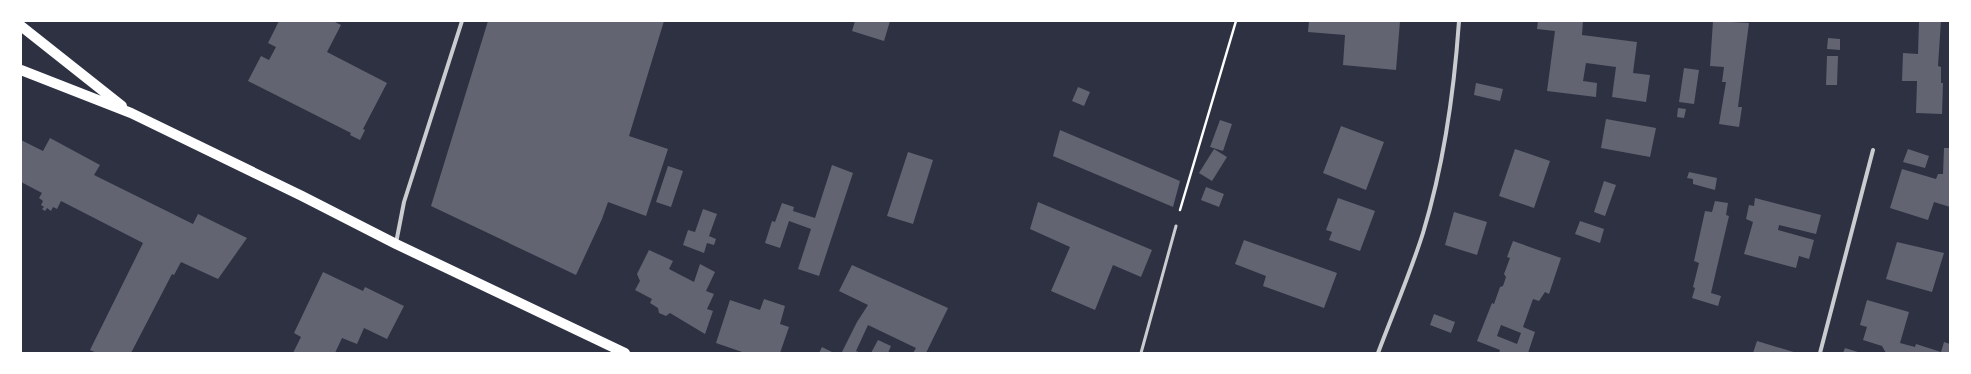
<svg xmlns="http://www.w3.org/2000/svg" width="1971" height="374" viewBox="0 0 1971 374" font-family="Lora,serif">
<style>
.building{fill:#626471;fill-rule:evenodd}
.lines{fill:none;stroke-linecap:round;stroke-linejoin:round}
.path{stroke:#fff;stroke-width:2.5}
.service{stroke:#caccd0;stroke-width:3}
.minor{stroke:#caccd0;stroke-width:4}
.primary{stroke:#fff;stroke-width:10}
</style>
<rect width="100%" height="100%" fill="#2d3142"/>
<!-- building -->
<path class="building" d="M279,21H333L341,25L327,52L387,83L363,129L365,130L360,140L350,135L351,133L248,81L261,56L269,60L276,47L268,43Z
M488,21H664L629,136L668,149L646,216L608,202L602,219L576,275L431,206Z
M855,21H890L884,41L852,31Z
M1309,21H1400L1396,70L1343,65L1345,35L1308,32Z
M1538,21H1583L1582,35L1637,42L1633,73L1650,75L1646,102L1612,97L1616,67L1586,63L1583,81L1597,83L1596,97L1547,91L1555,31L1537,29Z
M1713,21L1749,23L1738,107H1742L1739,127L1719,124L1726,82H1722L1724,67L1710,66Z
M1919,21H1941L1938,66L1941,67V83H1943L1942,114L1916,113L1917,81H1902L1903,53L1918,54Z
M1828,38L1840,39V50L1827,49Z
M1827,56H1838L1837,85H1826Z
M1684,68L1699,70L1694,104L1679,102Z
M1476,83L1503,89L1500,101L1474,95Z
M1078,87L1090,92L1084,106L1072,101Z
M1678,108L1686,109L1684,118L1677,117Z
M1606,119L1656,128L1650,157L1601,148Z
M1220,120L1232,124L1223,151L1210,147Z
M1341,126L1384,142L1366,190L1323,173Z
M1060,130L1180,181L1173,207L1053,156Z
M50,138L100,165L94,175L193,224L198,214L247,238L218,279L181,262L174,275L172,274L131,353H97L90,350L143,243L61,201L57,209L53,207L51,211L47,208L45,211L42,209L44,207L41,205L43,201L39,198L42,193L21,182V140L43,151Z
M1944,148H1950V207L1934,202L1928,220L1890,208L1902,169L1936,179L1938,174H1943Z
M1214,149L1227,157L1212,181L1199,173Z
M1515,149L1550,161L1534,208L1499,196Z
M1908,149L1929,156L1925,168L1903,162Z
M908,152L933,160L913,224L887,216Z
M832,165L853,173L819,276L798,269L811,229L789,221L780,248L765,243L772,221L775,222L782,203L794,207L793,211L815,218Z
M668,166L683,171L671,207L656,202Z
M1689,172L1717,178L1715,190L1693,184V179L1687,178Z
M1604,181L1616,185L1605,216L1594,212Z
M1206,187L1224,194L1219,207L1201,200Z
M1338,198L1375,211L1360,251L1329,240L1332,232L1326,230Z
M1755,198L1821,215L1816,234L1779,225L1778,230L1814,240L1809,259L1799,256L1796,268L1744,254L1753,222L1746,219L1749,205L1754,206Z
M1715,201L1728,203L1726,215L1729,216L1711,293L1721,296L1718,306L1692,298L1695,288L1693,287L1699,263L1694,261L1705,211L1712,212Z
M1038,202L1152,250L1141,277L1113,265L1095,310L1051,291L1070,247L1030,229Z
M703,209L717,214L709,236L716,239L714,245L707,243L704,253L683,245L688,230L695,232Z
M1454,212L1487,222L1477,255L1445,245Z
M1580,221L1604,229L1600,243L1575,234Z
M1244,240L1337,273L1324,308L1263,286L1266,276L1235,264Z
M1513,241L1561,258L1549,294L1545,292L1539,301L1533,299L1523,327L1535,332L1528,353H1499L1500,350L1477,341L1492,303L1494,304L1500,287L1503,286L1506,277L1504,274L1510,258L1507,257ZM1501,325L1521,333L1517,344L1497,336Z
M1897,242L1944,253L1932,292L1886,279Z
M649,250L673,261L669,269L694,282L700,264L715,272L706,291L714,294L707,309L713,311L705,334L670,313L666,316L659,313L658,308L650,303L652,299L635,290L640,281L637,274Z
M852,265L948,308L926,353H913L916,348L868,325L856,351L861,353L842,352L857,322L868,305L839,291Z
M323,272L363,291L365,287L404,306L387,339L364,328L357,344L342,338L335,353H293L301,337L294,333Z
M764,299L785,306L780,324L789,327L780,353H745L716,343L730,300L760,310Z
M1867,300L1909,312L1900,343L1915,347L1916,344L1941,352L1944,342L1950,344V353H1886L1882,346L1863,340L1867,327L1860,325Z
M1434,314L1455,322L1451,333L1430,325Z
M878,340L891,346L888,353H871Z
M1757,341L1797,353H1753Z
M822,347L834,353H819Z
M1845,348L1861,353H1843Z"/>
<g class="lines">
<!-- path -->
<path class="path" d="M1180,210L1236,21"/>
<!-- service -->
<path class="service" d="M1141,353L1176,226"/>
<!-- minor -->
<path class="minor" d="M396,243L404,202L462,21
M1378,353C1393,313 1410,274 1423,233C1444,164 1454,93 1459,21
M1820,353L1873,150"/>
<!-- primary -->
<path class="primary" d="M21,26L122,106
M21,70L131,113L302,196L396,244L625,353"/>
</g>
<!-- border -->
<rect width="1971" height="374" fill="none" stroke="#ffffff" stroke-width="44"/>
</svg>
